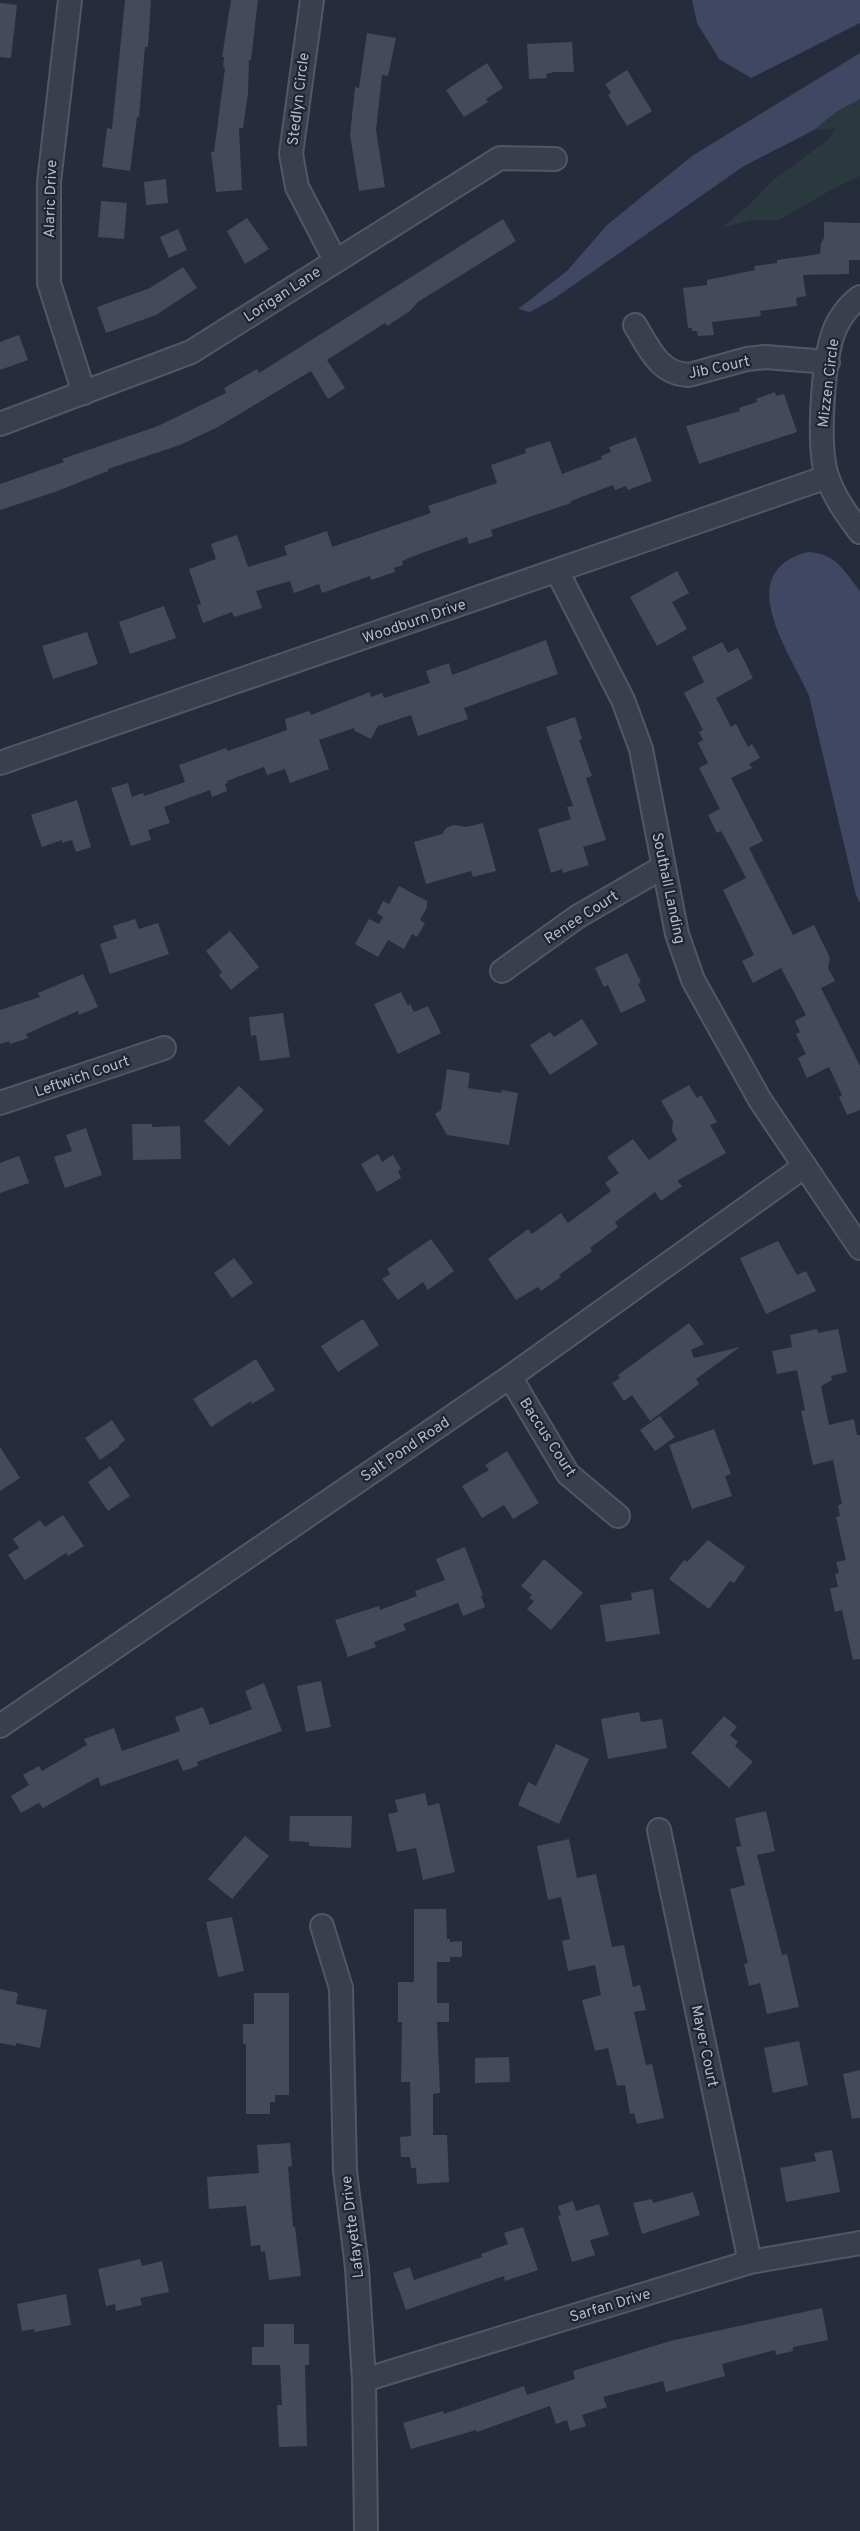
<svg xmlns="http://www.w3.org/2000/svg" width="860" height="2531" viewBox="0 0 860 2531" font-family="Overpass,sans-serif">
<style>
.green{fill:#2a393e}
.water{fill:#3f4763}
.building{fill:#444a5b}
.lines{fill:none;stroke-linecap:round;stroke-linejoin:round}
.minor-casing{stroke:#535764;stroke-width:26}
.minor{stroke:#3b3f4d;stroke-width:22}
.labels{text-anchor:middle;stroke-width:4.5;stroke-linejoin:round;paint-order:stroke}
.street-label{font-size:15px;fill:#b7bac7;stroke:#202432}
</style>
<rect width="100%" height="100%" fill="#272c3c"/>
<!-- green -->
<path class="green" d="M860,99V176L831,190L779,220H753L721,228L750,204L772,181L829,139L835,129L814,130L836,112Z"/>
<!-- water -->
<path class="water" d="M692,0H860V23L751,78L719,59L697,23Z
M860,53V99L836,112L814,130L744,166L555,298L530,312L518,309L567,271L607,225L692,156Z
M808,552C836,553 844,571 860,591V903L856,895L809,696C791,654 730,572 808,552Z"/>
<!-- building -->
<path class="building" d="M125,0H151L148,47H145L139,117H137L130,171L102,167L107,128L112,129Z
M231,0H258L251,60H249L248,93L243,128H239L242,190L216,192L211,152H214L225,68L223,67L224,57H222Z
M0,3L17,5L11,58L0,57Z
M367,33L396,38L388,76L382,75L376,130L385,187L359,191L350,135L355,87L359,88Z
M572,42L574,72H554L546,74L547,78L529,79L527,44Z
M487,63L503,88L486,99L488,102L464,117L446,90Z
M627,70L652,111L627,126L608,95L611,93L605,84Z
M166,179L168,203L146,205L144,182Z
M101,201L127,203L124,239L98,237Z
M247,218L269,249L245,264L227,231Z
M503,219L516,241L418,302L410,311L387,326L385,323L327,360L345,388L328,399L311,371L218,427L180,445L108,469V471L55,492L0,510V484L64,462L62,459L158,426L226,393L224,388L257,369L259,373Z
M824,222L860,223V260H849V274L803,275L806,296L796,298L797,306L760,311L761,316L712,322L714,335L698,336L697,331H692V328H688L683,288L707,285V280L755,270L754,266L777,263V260L820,254L821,243L824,238Z
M178,229L187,250L169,258L160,237Z
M183,267L197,288L156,315L106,333L97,307L150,288Z
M19,335L28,360L0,370V342Z
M775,392L776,396L784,394L797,432L699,464L686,426L740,411L739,408L757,402L756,399Z
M636,437L652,481L628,490L626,486L615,490L613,485L571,501V503L491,530L493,536L469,544L467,537L419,554L402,561L403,565L394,568L395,572L371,580L370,576L322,593L319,584L294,593L290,581L256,591L262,608L234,617L232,612L203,623L197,605L201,604L189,569L216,559L211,544L237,535L248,567L287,555L284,546L327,531L332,547L431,513L428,506L497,483L491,465L526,453L525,449L550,441L562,474L602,459L601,456L611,452L609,447Z
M677,571L689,593L672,602L687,629L657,646L630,597Z
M164,606L176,638L130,654L119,622Z
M87,632L98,664L53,679L42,646Z
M546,640L558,674L464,708L468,719L418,736L411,715L378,726L371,739L355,731L354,728L319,740L329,769L290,783L285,769L267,775L264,767L227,781L228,783L225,784L227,791L212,797L210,790L164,807L170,823L148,830L151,840L131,846L111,788L128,783L132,797L143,793L144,796L185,782L179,765L226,748L228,751L287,730L285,719L309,711L311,715L370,692L371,697L382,693L384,698L430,683L426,671L449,663L452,675Z
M722,642L728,653L738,648L753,678L716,698L731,727L736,724L748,747L752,744L760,758L749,764L752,768L731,778L763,841L749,848L793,935L814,925L830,958L828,968L835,981L821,988L860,1066V1110L847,1115L839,1097L842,1095L829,1067L807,1078L798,1058L806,1054L796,1034L800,1032L795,1021L806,1015L781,968L753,983L742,961L754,955L723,890L746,878L730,847L721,831L717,833L708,815L720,809L699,768L708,763L698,743L703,740L699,732L703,730L684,693L704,682L692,657Z
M575,717L582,739L579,740L592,776L586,778L606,840L583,847L589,865L563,873L562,869L551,873L538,829L571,819L567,807L573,806L546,727Z
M77,800L91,847L76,852L72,840L62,843V840L42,847L31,815Z
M483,823L496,871L473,877L471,871L426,884L414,842L442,834L446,828L454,825L466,827Z
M399,886L427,901V907L420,920L425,923L417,937L412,934L404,949L388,940L378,957L355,944L369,919L379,924L383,917L377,913L383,901L389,904Z
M135,919L139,929L158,923L169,954L110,974L100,944L117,938L113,926Z
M230,931L259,967L231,990L219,975L222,972L206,951Z
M627,953L641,982L638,984L646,1001L621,1013L608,985L604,987L595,968Z
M83,974L98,1007L79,1015L78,1011L26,1034L28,1038L10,1044L9,1041L0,1044V1010L40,997L38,993Z
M401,992L408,1006L410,1004L414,1012L428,1006L441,1033L398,1054L374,1004Z
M283,1013L290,1057L260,1061L256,1035L251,1036L249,1017Z
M582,1019L598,1044L550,1075L530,1045L550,1032L554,1037Z
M447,1069L470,1073L468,1088L501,1093L502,1090L518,1093L509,1145L447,1135L435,1114L441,1110Z
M689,1085L697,1098L701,1095L717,1122L710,1125L726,1153L677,1181L682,1186L661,1201L655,1192L615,1222L618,1227L590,1248L592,1251L559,1275L561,1277L541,1291L538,1287L516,1300L488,1259L528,1229L532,1234L561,1213L568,1223L611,1191L605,1183L619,1173L607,1157L633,1139L649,1160L677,1140L672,1131L673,1121L661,1101Z
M239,1086L264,1110L229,1146L204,1121Z
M132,1124H152V1127L180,1126L181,1159L133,1160Z
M86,1128L102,1175L65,1188L54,1157L72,1151L66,1135Z
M378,1154L382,1162L393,1155L401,1169L398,1171L401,1178L377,1192L361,1164Z
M19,1156L29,1183L0,1193V1163Z
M431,1239L454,1271L428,1290L423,1282L398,1300L382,1279L390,1274L387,1269Z
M778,1241L797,1275L806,1271L816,1291L766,1314L740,1258Z
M234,1258L253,1283L232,1298L214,1273Z
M363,1319L379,1345L338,1372L321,1346Z
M689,1323L704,1344L691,1350L694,1358L740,1347L696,1379L699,1384L650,1421L632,1395L624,1401L612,1383L620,1378L618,1375Z
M817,1329L818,1333L838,1329L847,1372L831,1376L832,1380L821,1386L829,1425L854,1419L857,1435H860V1659L853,1660L842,1610L835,1612L830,1588L838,1587L835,1574L839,1573L836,1562L846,1560L836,1517L840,1516L838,1505L842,1504L833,1460L813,1465L801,1411L805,1410L797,1370L777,1374L772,1351L792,1347L790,1335Z
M256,1359L275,1390L252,1404L251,1401L211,1427L193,1399Z
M660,1416L675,1437L655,1451L640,1430Z
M112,1420L125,1440L119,1445L120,1446L100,1460L85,1438Z
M714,1429L731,1474L725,1476L732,1496L692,1509L669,1445Z
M0,1447L20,1478L0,1491Z
M507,1451L539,1503L513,1519L504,1505L482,1518L462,1486L489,1470L485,1465Z
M110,1466L130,1496L108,1511L88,1482Z
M63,1515L84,1546L68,1556L66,1553L25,1580L8,1555L19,1548L13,1539L40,1520L45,1527Z
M708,1540L745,1567L734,1583L730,1581L709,1609L669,1579L684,1560L687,1562Z
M465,1547L483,1595L481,1596L485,1607L463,1616L458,1603L403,1624L406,1630L374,1642L376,1647L348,1657L335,1620L379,1606L380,1610L417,1596L415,1591L445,1580L436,1559Z
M544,1559L583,1593L551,1630L527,1609L534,1601L529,1598L532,1595L521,1586Z
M653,1589L660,1634L606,1642L600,1605L632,1600L631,1593Z
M321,1681L331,1727L306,1732L297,1686Z
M264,1683L282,1731L197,1762L198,1766L183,1771L178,1759L101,1786L98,1777L43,1808L39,1803L21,1813L11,1796L29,1785L23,1775L39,1766L42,1771L87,1745L84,1739L114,1728L122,1751L180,1731L175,1717L203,1707L210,1725L252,1709L245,1691Z
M639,1712L641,1722L662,1719L667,1748L608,1759L601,1719Z
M724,1716L737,1727L730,1735L738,1742L735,1746L753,1762L729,1788L691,1753Z
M556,1744L589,1759L559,1824L518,1805L528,1782L536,1786Z
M425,1793L428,1806L439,1803L455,1872L423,1880L416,1848L397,1852L388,1814L398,1812L395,1800Z
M766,1811L775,1851L757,1855L782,1955L787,1954L799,2007L767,2014L760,1983L749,1986L744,1964L748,1963L730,1889L745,1885L736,1847L741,1846L735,1818Z
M290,1816H352L351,1848L309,1846V1842L289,1841Z
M245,1836L269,1856L232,1899L208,1879Z
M569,1839L577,1878L596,1874L612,1947L624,1945L633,1987L640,1985L646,2010L634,2012L646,2065L652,2064L664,2118L637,2124L634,2113L630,2114L625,2085L617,2086L608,2048L595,2051L582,2000L601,1995L595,1965L568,1971L562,1941L570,1939L561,1897L548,1900L537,1846Z
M414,1909H446L447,1939H450V1942L462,1941V1957H450V1962H437V2003H449V2022H437L440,2093L433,2094V2135H447L449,2182L417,2184L416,2168H411L410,2157H401L400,2137L411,2136L410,2082H401L402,2022H398V1982H414Z
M232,1917L244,1971L218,1977L206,1922Z
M0,1989L18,1993L16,2004L47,2010L40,2048L16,2043V2046L0,2043Z
M254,1993H289V2095H275V2102H270V2114H246V2044H243V2024H254Z
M799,2041L808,2085L773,2093L764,2048Z
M509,2057L510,2082L475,2083V2058Z
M860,2070V2118L852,2119L843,2074Z
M290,2143L292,2166L288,2167L293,2227H295L301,2276L269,2280L265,2251L261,2252L260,2245L251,2246L246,2206L209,2209L207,2177L259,2173L257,2145Z
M832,2150L840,2192L786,2202L780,2168L816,2161L814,2153Z
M693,2192L700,2215L642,2234L633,2203L652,2199L653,2203Z
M573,2201L576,2211L599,2204L609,2235L590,2240L595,2255L572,2262L558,2216L561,2215L558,2206Z
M523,2227L538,2270L505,2281L504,2276L406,2310L393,2273L410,2267L414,2280L482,2257L481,2254L508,2244L504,2233Z
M140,2259L142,2266L162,2261L169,2292L140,2298L142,2305L116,2311L115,2304L106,2306L98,2269Z
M66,2294L71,2325L35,2332L34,2329L22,2331L17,2304Z
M822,2308L828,2340L793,2347V2351L776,2355L775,2350L722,2364L725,2376L666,2392L663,2381L603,2397L607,2407L582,2415L586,2426L570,2431L567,2420L556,2424L550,2406L477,2432L476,2430L411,2449L403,2423L443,2411L444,2414L524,2386L527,2395L575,2379L573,2371L670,2341Z
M264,2324H294V2344H309V2365H305L307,2446L279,2447L277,2405H282L280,2365H252V2347H264Z"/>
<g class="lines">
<!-- minor casing -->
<g class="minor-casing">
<path id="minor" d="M70,0L49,182V283L84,393
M312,0L291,154L297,187L335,260
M860,297C848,306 838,320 833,334C823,364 817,446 827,476C834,497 847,515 860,532
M635,325C649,348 659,374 689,375L747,359L765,357L828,362
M0,424L191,352L500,158L555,159
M557,571L623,700L641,749L677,934L693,980L760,1100L860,1248
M0,763L827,477
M502,971L577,917L663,867
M0,1103L164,1048
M510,1377L568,1474L618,1516
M0,1726L510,1377L805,1166
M659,1830L750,2262
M322,1926L341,1988L345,2171L357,2268L364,2380L366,2531
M364,2380L750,2262L860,2243"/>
</g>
<!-- minor -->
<use href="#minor" class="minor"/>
</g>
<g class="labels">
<!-- street labels -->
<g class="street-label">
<text transform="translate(298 99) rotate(-83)" y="5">Stedlyn Circle</text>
<text transform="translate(50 199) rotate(-88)" y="5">Alaric Drive</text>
<text transform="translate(282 294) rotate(-33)" y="5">Lorigan Lane</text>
<text transform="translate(719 367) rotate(-12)" y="5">Jib Court</text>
<text transform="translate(828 383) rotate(-83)" y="5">Mizzen Circle</text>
<text transform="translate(414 621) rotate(-19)" y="5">Woodburn Drive</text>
<text transform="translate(669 888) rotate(78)" y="5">Southall Landing</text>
<text transform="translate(581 917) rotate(-33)" y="5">Renee Court</text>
<text transform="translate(82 1076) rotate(-19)" y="5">Leftwich Court</text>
<text transform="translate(548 1437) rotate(57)" y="5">Baccus Court</text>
<text transform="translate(405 1449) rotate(-34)" y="5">Salt Pond Road</text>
<text transform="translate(705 2046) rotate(78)" y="5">Mayer Court</text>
<text transform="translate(352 2227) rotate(-97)" y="5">Lafayette Drive</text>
<text transform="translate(610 2305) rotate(-17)" y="5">Sarfan Drive</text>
</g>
</g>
</svg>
